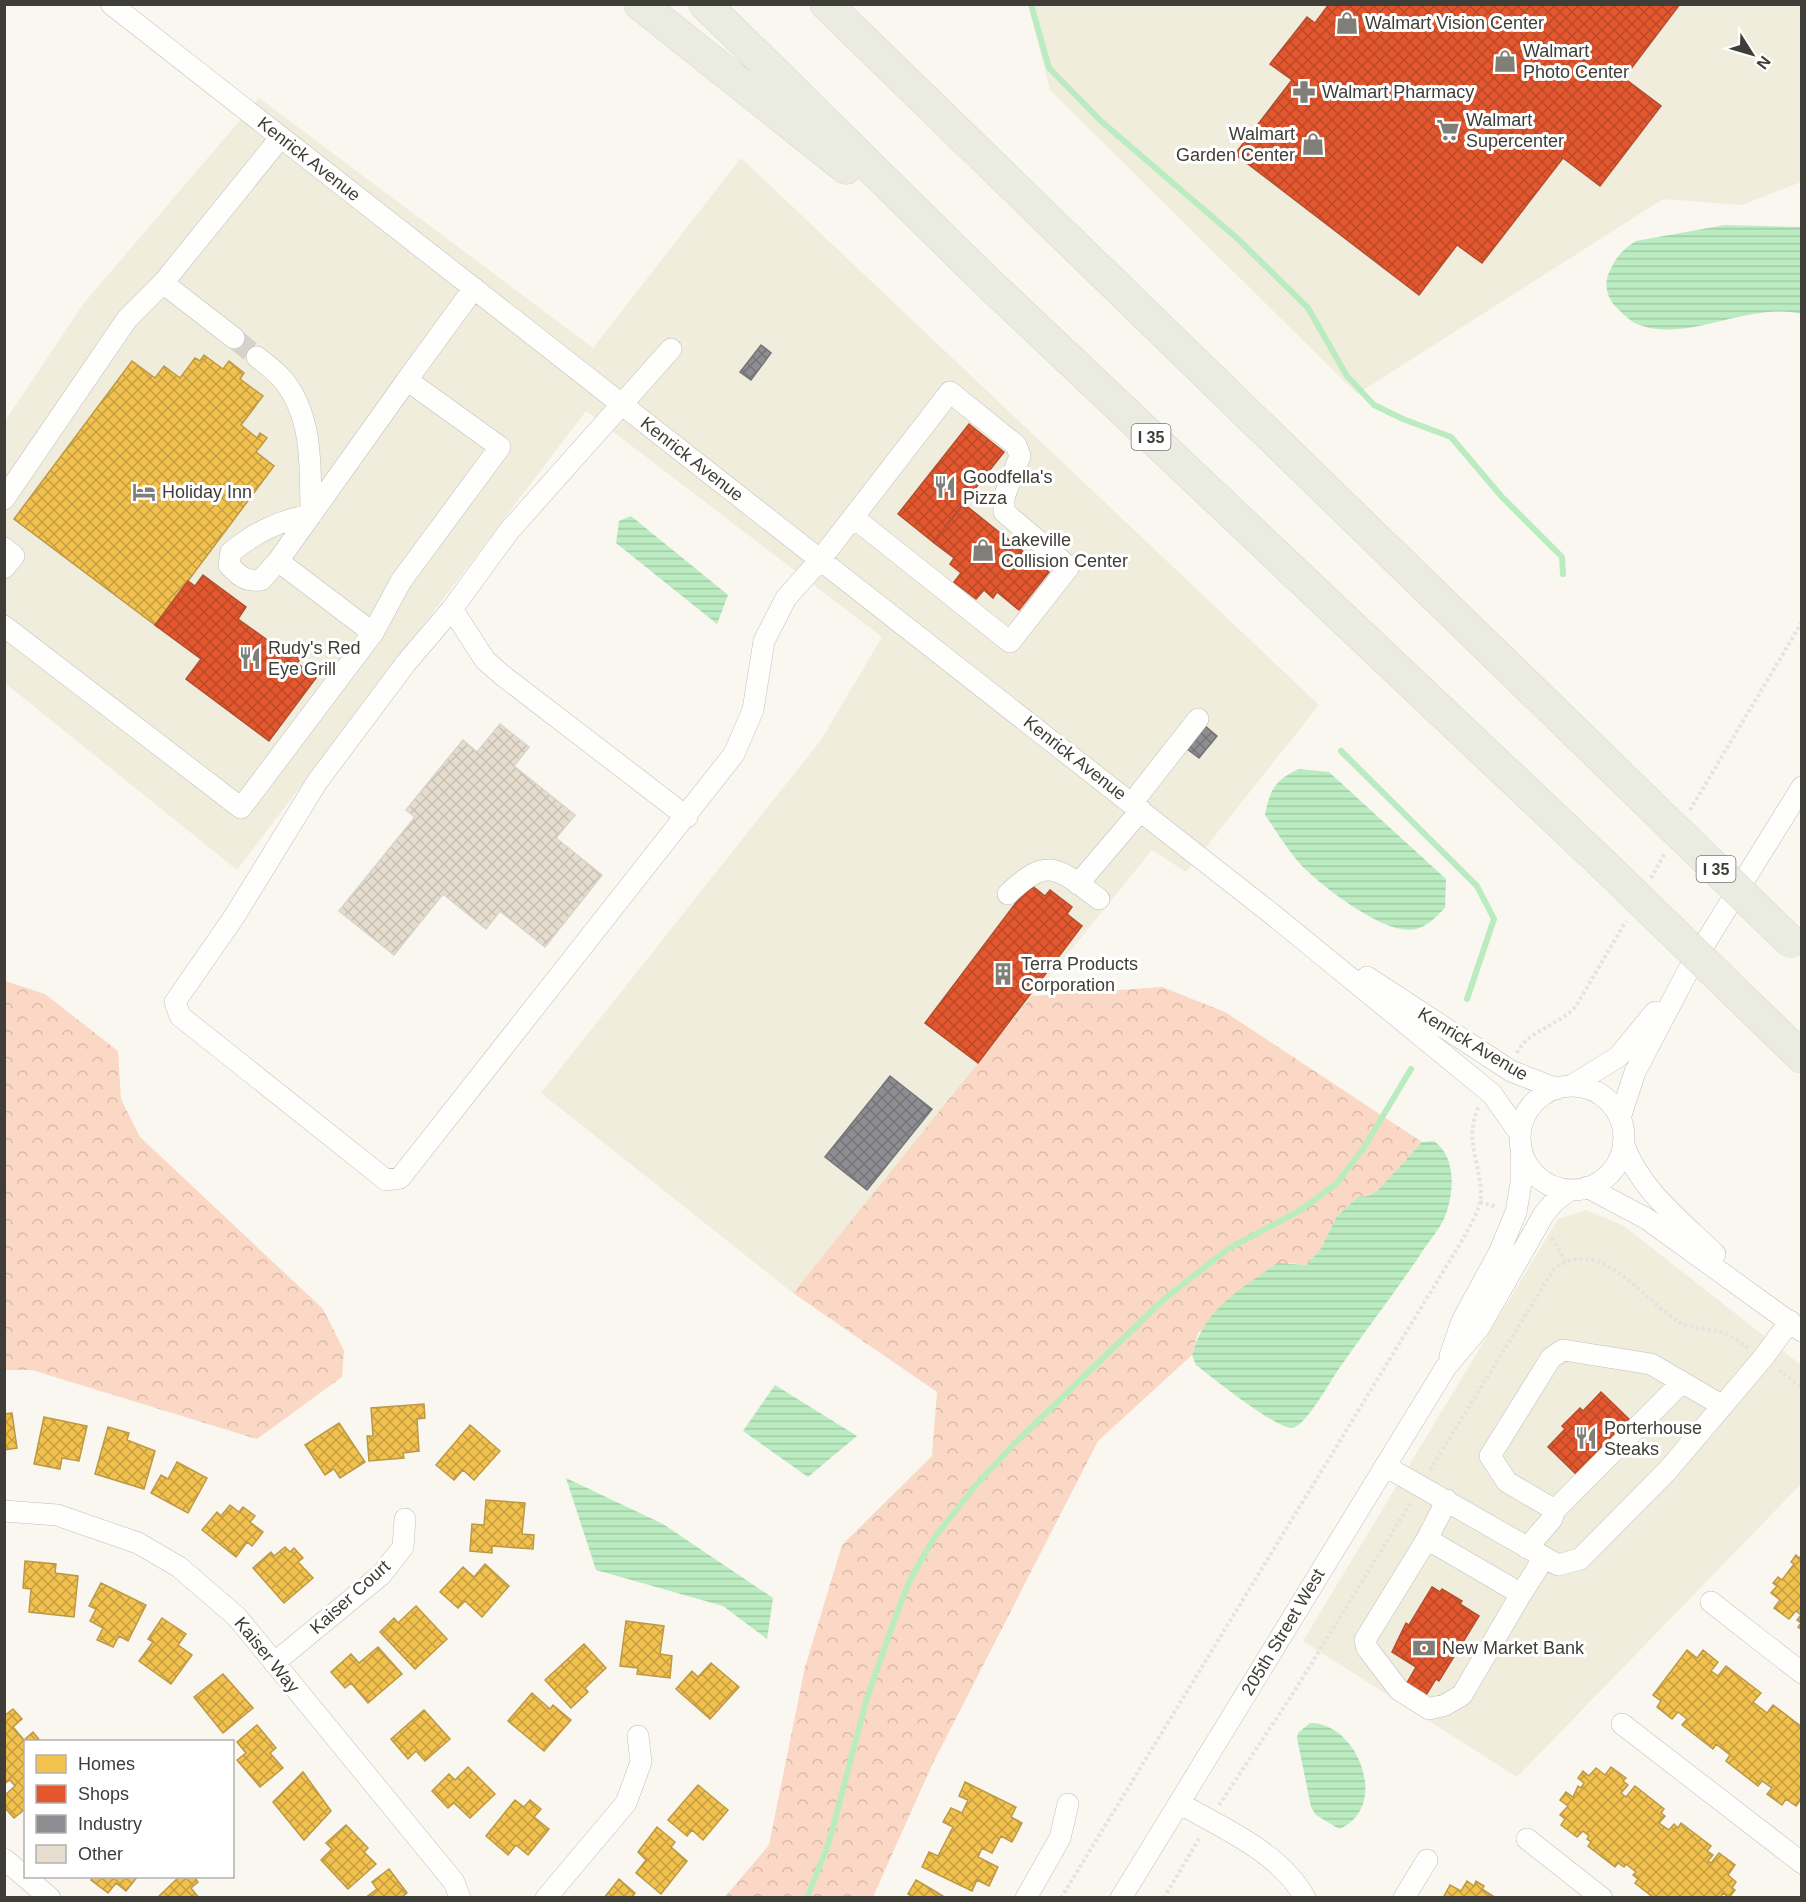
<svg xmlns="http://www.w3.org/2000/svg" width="1806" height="1902" viewBox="0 0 1806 1902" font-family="Helvetica,sans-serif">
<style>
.built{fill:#f0eddc}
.forest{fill:url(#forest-crowns)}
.water{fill:url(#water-rules)}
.homes{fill:url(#homes-cross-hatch);stroke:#bc9947;stroke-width:1.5}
.shops{fill:url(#shops-cross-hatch);stroke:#b24f31;stroke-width:1.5}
.industry{fill:url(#industry-cross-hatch);stroke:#757577;stroke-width:1.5}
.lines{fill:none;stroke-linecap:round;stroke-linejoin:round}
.stream{stroke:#bbecc1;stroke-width:6}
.building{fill:url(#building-cross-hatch);stroke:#d7d4ce;stroke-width:1.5}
.minor-tunnel{stroke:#d4d2ca;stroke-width:21;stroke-dasharray:21 10;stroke-linecap:butt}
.minor-casing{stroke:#c0bfb9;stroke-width:22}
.highway-casing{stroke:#d6d5d1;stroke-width:33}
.path{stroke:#e4e3e1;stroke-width:4;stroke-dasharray:3 3;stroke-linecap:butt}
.minor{stroke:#fefefd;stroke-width:21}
.highway{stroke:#eaece2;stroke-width:32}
.highway-bridge-casing{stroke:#d6d5d1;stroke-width:33;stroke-linecap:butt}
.highway-bridge{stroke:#eaece2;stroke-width:32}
.labels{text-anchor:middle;stroke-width:6;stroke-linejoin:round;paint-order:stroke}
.shield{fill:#fff;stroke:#787773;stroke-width:1.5}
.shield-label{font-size:16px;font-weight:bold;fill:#3e3d37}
.poi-label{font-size:18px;fill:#3e3d37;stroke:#fff;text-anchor:start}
.street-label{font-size:18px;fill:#3e3d37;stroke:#fff}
</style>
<defs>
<pattern id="forest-crowns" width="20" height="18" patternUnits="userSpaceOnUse" patternTransform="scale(1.5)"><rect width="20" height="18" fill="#fbd8c5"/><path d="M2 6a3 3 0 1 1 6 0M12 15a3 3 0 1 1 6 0" fill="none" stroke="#d8baaa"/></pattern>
<pattern id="water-rules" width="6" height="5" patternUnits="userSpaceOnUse" patternTransform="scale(1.5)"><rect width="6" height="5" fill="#bbecc1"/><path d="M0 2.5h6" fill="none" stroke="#a2cba6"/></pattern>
<pattern id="homes-cross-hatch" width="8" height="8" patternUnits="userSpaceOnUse" patternTransform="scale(1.5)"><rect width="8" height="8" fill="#f2c14e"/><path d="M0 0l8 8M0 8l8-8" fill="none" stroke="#c59e42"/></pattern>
<pattern id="shops-cross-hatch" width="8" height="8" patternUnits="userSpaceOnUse" patternTransform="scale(1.5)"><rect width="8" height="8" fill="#e4572e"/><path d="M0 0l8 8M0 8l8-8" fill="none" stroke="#ba4928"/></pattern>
<pattern id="industry-cross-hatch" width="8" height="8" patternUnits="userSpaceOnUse" patternTransform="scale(1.5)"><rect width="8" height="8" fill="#8d8d92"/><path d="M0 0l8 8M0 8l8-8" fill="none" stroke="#757478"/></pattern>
<pattern id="building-cross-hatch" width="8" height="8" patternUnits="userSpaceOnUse" patternTransform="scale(1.5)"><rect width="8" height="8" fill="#e6ddcf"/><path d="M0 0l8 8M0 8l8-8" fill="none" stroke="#c6bfb2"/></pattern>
</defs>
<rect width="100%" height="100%" fill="#f9f7ef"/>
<!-- built -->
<path class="built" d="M1028,5H1801V182L1742,205L1663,199L1357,394L1050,90Z
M259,98L593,348L741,158L1319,705L1186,872L1152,850L793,1293L541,1093L821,740L882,637L586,411L237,870L5,683V421L84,303Z
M1586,1210L1624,1226L1801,1365V1484L1517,1777L1303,1641L1558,1219Z"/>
<!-- forest -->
<path class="forest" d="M5,981L45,994L118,1051L121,1099L140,1137L323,1309L344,1351L342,1377L257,1439L32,1370H5Z
M1162,987L1225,1012L1422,1142L1378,1190L1368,1196L1358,1197L1337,1216L1321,1248L1307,1265L1289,1263L1198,1333L1192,1355L1098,1441L932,1765L873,1897L724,1898L769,1845L805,1667L842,1545L932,1456L937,1392L793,1293L1032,996Z"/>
<!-- water -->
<path class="water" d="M1725,225L1801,227V314C1747,301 1684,346 1635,323C1629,320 1622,313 1617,308C1608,300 1604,287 1608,275C1615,259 1621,250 1636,241Z
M631,516L728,595L717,624L616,543L619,521Z
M1299,769L1329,772L1446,879L1445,908C1436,917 1428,926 1416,929C1387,937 1323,887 1303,867C1288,851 1277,832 1265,815C1270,789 1275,780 1299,769Z
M1434,1141C1458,1158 1454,1197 1443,1221C1437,1232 1427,1244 1420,1255C1394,1294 1365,1331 1338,1370C1330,1382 1304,1429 1291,1428C1272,1426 1213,1378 1196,1365L1192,1355C1206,1306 1238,1292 1277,1263L1307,1265L1321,1248L1337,1216L1358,1197L1368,1196L1378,1190L1422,1142Z
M775,1385L857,1436L808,1477L743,1431Z
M566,1478L663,1524L773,1598L767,1639L723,1606L596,1570Z
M1310,1723C1358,1722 1391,1808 1339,1829L1316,1815L1311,1807L1297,1738L1298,1733Z"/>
<!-- homes -->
<path class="homes" d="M204,355L223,369L229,361L244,373L240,379L263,396L241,425L257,438L260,433L267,438L256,452L274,466L155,625L14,519L132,361L155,378L164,366L180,378L195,358L200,361Z
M424,1404L425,1418L417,1419L419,1451L403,1453L404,1458L369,1461L367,1436H373L371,1408Z
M12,1413L17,1448L4,1450V1414Z
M44,1417L87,1426L79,1461L62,1458L60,1469L34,1464Z
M339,1423L365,1462L340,1478L334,1469L325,1475L305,1445Z
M470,1425L500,1451L474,1480L463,1470L454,1480L436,1465Z
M108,1427L129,1433L127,1440L155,1451L144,1489L95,1474Z
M177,1462L207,1478L188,1513L151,1493L161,1475L168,1479Z
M486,1500L525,1503L522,1534L534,1535L533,1549L492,1546V1553L470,1551L472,1524L484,1525Z
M230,1505L239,1512L243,1507L255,1516L250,1522L263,1532L252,1546L247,1542L236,1557L202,1530L217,1512L221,1516Z
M285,1547L290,1552L294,1548L303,1558L298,1562L313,1578L284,1603L253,1568L271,1552L274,1556Z
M1796,1555L1799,1558L1802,1555V1630L1798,1627L1801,1623L1797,1620L1801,1615L1796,1611L1789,1619L1774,1608L1780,1600L1771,1593L1777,1586L1773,1583L1778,1577L1782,1580L1794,1564L1791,1562Z
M25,1561L56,1564L55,1573L78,1576L74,1617L29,1612L31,1589L23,1588Z
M485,1564L509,1586L482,1617L465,1601L458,1608L440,1592L463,1567L474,1577Z
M101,1583L146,1605L128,1641L119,1636L113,1647L97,1640L103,1628L90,1621L96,1609L89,1606Z
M416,1606L447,1639L415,1669L380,1632L394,1618L398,1623Z
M162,1618L186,1634L178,1645L192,1655L171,1684L139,1661L153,1642L148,1639Z
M626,1621L664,1626L660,1654L672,1656L670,1678L637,1674L638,1668L620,1666Z
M584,1644L606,1668L585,1688L588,1692L571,1708L545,1680Z
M378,1647L402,1674L368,1703L351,1683L345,1688L331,1672L351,1654L359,1663Z
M1687,1650L1697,1658L1703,1650L1718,1662L1711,1671L1718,1676L1726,1666L1761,1693L1753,1702L1767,1713L1773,1705L1802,1727V1798L1796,1806L1786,1799L1782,1805L1767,1794L1772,1788L1762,1781L1758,1786L1726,1761L1730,1755L1716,1744L1713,1749L1682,1725L1687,1719L1678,1712L1672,1719L1657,1707L1661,1701L1653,1695Z
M711,1663L739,1687L710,1719L676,1689L692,1671L698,1677Z
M223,1674L253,1708L223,1733L194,1697Z
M532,1693L550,1709L553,1705L571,1720L544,1751L508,1721Z
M13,1709L22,1719L13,1727L24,1740L33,1732L41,1742H26V1811L24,1810L14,1818L4,1807V1796L15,1786L10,1780L4,1784V1716Z
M424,1710L450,1739L425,1761L416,1751L408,1759L391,1739Z
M257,1725L276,1748L270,1753L283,1768L260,1787L237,1760L246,1753L237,1742Z
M468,1767L495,1794L470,1818L454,1803L448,1808L432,1791L449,1774L455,1780Z
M1611,1767L1626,1778L1623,1781L1628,1785L1621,1793L1626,1797L1635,1786L1664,1809L1661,1813L1665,1816L1659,1823L1669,1830L1674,1824L1678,1828L1681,1823L1711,1846L1707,1851L1713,1855L1708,1861L1711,1863L1719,1853L1735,1865L1728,1875L1736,1882L1732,1888L1735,1890L1729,1898L1723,1893L1720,1898H1654L1635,1883L1638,1879L1633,1875L1636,1872L1626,1864L1624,1867L1618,1863L1615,1867L1588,1846L1591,1842L1587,1839L1589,1836L1583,1831L1577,1837L1561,1825L1565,1819L1560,1815L1568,1806L1560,1800L1566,1792L1573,1797L1578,1786L1581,1788L1584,1783L1578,1778L1583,1771L1589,1776L1596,1768L1605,1775Z
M303,1772L331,1811L304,1840L273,1802Z
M965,1782L1016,1807L1011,1817L1022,1823L1012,1842L1001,1836L992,1853L982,1848L978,1857L998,1867L989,1886L977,1880L972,1891L922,1867L929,1852L938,1856L953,1827L943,1822L951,1808L962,1813L968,1800L959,1796Z
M698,1785L728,1810L703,1840L692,1830L687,1836L668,1820Z
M515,1800L524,1807L530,1800L541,1809L534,1817L549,1829L528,1855L516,1845L508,1855L486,1836Z
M346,1825L368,1848L364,1852L376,1864L348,1889L321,1860L332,1849L326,1843Z
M657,1827L675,1842L671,1847L687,1861L661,1894L636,1873L646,1860L638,1852Z
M389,1869L407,1893L401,1898H365L377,1889L372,1882Z
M93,1876H138L126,1891L116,1883L108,1893L91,1880Z
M180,1876H194L198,1882L191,1888L199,1898H157Z
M619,1879L635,1893L631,1898H604Z
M916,1880L938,1893L946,1898H915L908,1894Z
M1467,1881L1474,1886L1476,1881L1484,1886L1482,1889L1496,1898H1443L1450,1885L1461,1891Z"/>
<!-- shops -->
<path class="shops" d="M1329,4H1680L1624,78L1661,106L1600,186L1563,158L1482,263L1457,245L1419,295L1235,154L1292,80L1270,64L1307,17L1315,23Z
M969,424L1004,452L933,542L898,514Z
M964,504L1049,572L1019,610L997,592L993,598L984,590L976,599L954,582L961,573L950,564L954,558L933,542Z
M203,575L246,607L238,619L284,652L287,647L301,658L297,663L316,678L269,741L186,679L201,659L155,625L188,581L195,586Z
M1030,884L1045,896L1050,890L1072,907L1067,914L1082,926L978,1063L925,1023Z
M1601,1392L1631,1421L1578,1476L1548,1447L1565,1429L1562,1426L1580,1408L1583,1411Z
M1432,1587L1440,1592L1442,1589L1462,1601L1460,1604L1479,1616L1439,1681L1436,1679L1423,1700L1404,1688L1416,1667L1392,1652L1406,1623L1409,1625Z"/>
<!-- industry -->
<path class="industry" d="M761,345L771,353L751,380L740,372Z
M1204,725L1217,736L1199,758L1186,748Z
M890,1076L932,1109L867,1190L825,1157Z"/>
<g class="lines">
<!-- stream -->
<path class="stream" d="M1031,4L1049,68L1102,122L1238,239L1308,308L1347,376L1374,405L1403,419L1451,437L1502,497L1562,557L1563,574
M1341,751L1477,886L1494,919L1467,999
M807,1898L829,1842L867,1698L898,1610L911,1578L934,1538L976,1485L1015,1443L1164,1299L1228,1249L1299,1211L1336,1184L1363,1149L1411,1069"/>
</g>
<!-- building -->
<path class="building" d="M500,724L529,747L514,766L575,815L556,838L602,875L545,947L500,911L486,929L443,894L394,955L339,911L415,817L406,810L463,740L477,752Z"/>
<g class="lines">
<!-- minor-tunnel -->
<path class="minor-tunnel" d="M234,338L257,357"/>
<!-- minor casing -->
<g class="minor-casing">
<path id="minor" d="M111,4L1272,914L1492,1094L1520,1134
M163,283L234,338
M671,349L509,531L452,609L406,663L317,782L234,917L175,1002L180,1016L386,1180L400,1178L734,754L753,710L764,641L786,598L820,560L950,392L1016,445L1020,456L1004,497V512L1069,567L1010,642L853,517
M257,357C266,364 277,372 284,381C314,419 310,470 311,515C280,520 256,532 231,552L229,565C239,576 246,582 261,580L278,561
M4,499L127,319L163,283L281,137
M4,548L14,556L4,568
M452,609L485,660L502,675L687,817
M4,626L241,808L373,633L401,581L500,447L407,380L474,288
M373,633L278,561L407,380
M1132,803L1198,719
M1078,884L1141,810
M1008,894C1049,854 1059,870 1099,899
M1367,977L1511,1071L1557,1089
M1571,1086L1618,1057L1655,1012
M1520 1138a52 52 0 1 1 104 0a52 52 0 1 1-104 0Z
M1620,1118L1635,1072L1689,969L1802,787
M1623,1143C1640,1190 1680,1220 1715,1254
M1587,1187L1647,1219L1802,1331
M1450,1356L1462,1321L1500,1251L1516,1212L1521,1183V1153
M1385,1466L1558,1565L1580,1559L1668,1470L1763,1358L1790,1321
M1447,1500L1427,1539L1521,1594L1544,1558
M1555,1510L1682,1382
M4,1511L57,1515L138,1543L179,1567L237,1617L454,1882L460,1898
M1427,1539L1365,1640L1367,1648L1399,1690L1429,1709L1445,1705L1462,1695L1521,1594
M1527,1548L1552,1519L1555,1510L1507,1482L1490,1456L1551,1358L1563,1350L1651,1364L1723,1406
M1711,1602L1802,1673
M274,1663L381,1575L403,1547L405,1519
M1622,1724L1802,1863
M1179,1803C1222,1828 1280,1852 1305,1898
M1527,1839L1602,1898
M4,1859L50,1898
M546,1898L626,1803L641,1762L638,1736
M1026,1898L1060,1838L1068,1804
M1121,1898L1446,1367L1479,1328L1544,1214L1555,1201L1570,1190
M1404,1898L1427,1860"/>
</g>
<!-- highway casing -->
<g class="highway-casing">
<path id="highway" d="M640,4L846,168
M705,4L980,275L1603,864
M826,4L1642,797
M1741,998L1802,1057"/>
</g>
<!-- path -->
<path class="path" d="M1690,810L1802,622
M1651,878L1665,853
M1517,1053C1527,1031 1560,1025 1576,1006L1626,921
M1480,1202L1497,1207
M1552,1238L1565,1260
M1779,1370L1802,1388
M1430,1470L1554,1269C1600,1234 1642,1299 1679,1322C1690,1329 1707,1328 1720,1332C1730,1335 1739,1342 1748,1348
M1219,1805L1292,1695L1411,1502
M1061,1898L1463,1239C1470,1225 1482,1208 1481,1191C1479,1159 1464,1138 1479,1106
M1164,1898L1200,1837"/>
<!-- minor -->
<use href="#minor" class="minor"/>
<!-- highway -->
<use href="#highway" class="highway"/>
<!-- highway-bridge casing -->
<g class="highway-bridge-casing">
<path id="highway-bridge" d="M1642,797L1791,942
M1603,864L1741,998"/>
</g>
<!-- highway-bridge -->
<use href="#highway-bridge" class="highway-bridge"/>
</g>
<!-- icons -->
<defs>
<g id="shop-bare" transform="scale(1.8)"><path d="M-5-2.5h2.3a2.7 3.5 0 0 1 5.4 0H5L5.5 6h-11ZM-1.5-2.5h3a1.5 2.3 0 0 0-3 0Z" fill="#7f7e77" stroke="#fff" stroke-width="2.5" paint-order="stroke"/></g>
<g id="pharmacy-bare" transform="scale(1.8)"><path d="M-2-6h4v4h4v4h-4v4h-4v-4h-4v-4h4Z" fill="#7f7e77" stroke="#fff" stroke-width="2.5" paint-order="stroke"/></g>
<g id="supermarket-bare" transform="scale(1.8)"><path d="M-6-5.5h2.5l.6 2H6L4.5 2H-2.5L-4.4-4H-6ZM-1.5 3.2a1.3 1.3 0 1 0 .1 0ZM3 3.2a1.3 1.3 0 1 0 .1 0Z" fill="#7f7e77" stroke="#fff" stroke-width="2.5" paint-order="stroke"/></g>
<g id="restaurant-bare" transform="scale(1.8)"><path d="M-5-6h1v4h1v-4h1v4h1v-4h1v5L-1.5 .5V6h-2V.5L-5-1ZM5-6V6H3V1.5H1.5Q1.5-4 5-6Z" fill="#7f7e77" stroke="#fff" stroke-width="2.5" paint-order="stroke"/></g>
<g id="hotel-bare" transform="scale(1.8)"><path d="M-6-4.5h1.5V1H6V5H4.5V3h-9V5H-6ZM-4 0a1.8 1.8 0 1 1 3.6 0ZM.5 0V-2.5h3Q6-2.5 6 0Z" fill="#7f7e77" stroke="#fff" stroke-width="2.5" paint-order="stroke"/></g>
<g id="building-bare" transform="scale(1.8)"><path d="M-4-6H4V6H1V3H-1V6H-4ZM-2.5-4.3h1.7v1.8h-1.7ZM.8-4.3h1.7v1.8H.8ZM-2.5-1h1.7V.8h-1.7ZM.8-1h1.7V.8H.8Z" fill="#7f7e77" stroke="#fff" stroke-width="2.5" paint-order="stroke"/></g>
<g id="bank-bare" transform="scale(1.8)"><path d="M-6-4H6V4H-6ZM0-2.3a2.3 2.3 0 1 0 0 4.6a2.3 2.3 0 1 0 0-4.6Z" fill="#7f7e77" stroke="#fff" stroke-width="2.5" paint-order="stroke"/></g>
</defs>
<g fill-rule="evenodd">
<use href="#shop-bare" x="1347" y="23"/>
<use href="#shop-bare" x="1505" y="61"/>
<use href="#pharmacy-bare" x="1304" y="92"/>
<use href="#supermarket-bare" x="1448" y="130"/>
<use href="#shop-bare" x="1313" y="144"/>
<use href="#restaurant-bare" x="945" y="487"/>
<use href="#hotel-bare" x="144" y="492"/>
<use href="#shop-bare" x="983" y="550"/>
<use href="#restaurant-bare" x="250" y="658"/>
<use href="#building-bare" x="1003" y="974"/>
<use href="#restaurant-bare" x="1586" y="1438"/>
<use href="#bank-bare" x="1424" y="1648"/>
</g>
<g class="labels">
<!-- shield labels -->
<g class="shield">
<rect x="1131.5" y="424" width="39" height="26" rx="4.5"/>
<rect x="1696.5" y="856" width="39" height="26" rx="4.5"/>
</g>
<g class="shield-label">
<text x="1151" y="443">I 35</text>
<text x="1716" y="875">I 35</text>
</g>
<!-- poi labels -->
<g class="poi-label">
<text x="1365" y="29">Walmart Vision Center</text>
<text x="1523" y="57">Walmart<tspan x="1523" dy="21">Photo Center</tspan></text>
<text x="1322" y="98">Walmart Pharmacy</text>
<text x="1466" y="126">Walmart<tspan x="1466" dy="21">Supercenter</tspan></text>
<text x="1295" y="140" text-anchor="end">Walmart<tspan x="1295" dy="21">Garden Center</tspan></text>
<text x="963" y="483">Goodfella's<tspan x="963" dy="21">Pizza</tspan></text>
<text x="162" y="498">Holiday Inn</text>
<text x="1001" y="546">Lakeville<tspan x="1001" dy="21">Collision Center</tspan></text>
<text x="268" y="654">Rudy's Red<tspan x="268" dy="21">Eye Grill</tspan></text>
<text x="1021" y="970">Terra Products<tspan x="1021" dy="21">Corporation</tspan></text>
<text x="1604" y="1434">Porterhouse<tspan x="1604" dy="21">Steaks</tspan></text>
<text x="1442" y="1654">New Market Bank</text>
</g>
<!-- street labels -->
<g class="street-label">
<text transform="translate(309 159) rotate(38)" y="6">Kenrick Avenue</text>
<text transform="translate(692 459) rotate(38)" y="6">Kenrick Avenue</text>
<text transform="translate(1075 758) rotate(38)" y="6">Kenrick Avenue</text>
<text transform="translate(1473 1044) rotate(31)" y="6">Kenrick Avenue</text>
<text transform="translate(350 1597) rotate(-42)" y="6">Kaiser Court</text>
<text transform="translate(1283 1632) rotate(-59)" y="6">205th Street West</text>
<text transform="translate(267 1655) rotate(51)" y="6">Kaiser Way</text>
</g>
</g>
<!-- border -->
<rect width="1806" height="1902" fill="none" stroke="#3e3d37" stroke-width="12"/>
<!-- legend -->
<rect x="24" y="1740" width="210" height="138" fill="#ffffff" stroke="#b2b1af" stroke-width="1.5"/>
<rect x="36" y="1755" width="30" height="18" fill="#f2c14e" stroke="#b2b1af" stroke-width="1.5"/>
<text x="78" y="1770" font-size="18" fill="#3e3d37">Homes</text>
<rect x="36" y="1785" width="30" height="18" fill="#e4572e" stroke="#b2b1af" stroke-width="1.5"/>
<text x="78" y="1800" font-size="18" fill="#3e3d37">Shops</text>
<rect x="36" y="1815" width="30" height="18" fill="#8d8d92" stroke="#b2b1af" stroke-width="1.5"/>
<text x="78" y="1830" font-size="18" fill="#3e3d37">Industry</text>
<rect x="36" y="1845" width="30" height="18" fill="#e6ddcf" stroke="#b2b1af" stroke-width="1.5"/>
<text x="78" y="1860" font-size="18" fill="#3e3d37">Other</text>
<!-- north arrow -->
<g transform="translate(1752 54) rotate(127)" stroke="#ffffff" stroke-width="4.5" paint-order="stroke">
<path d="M0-4.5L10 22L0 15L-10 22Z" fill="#3e3d37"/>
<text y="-9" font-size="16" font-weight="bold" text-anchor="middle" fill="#3e3d37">N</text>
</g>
</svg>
